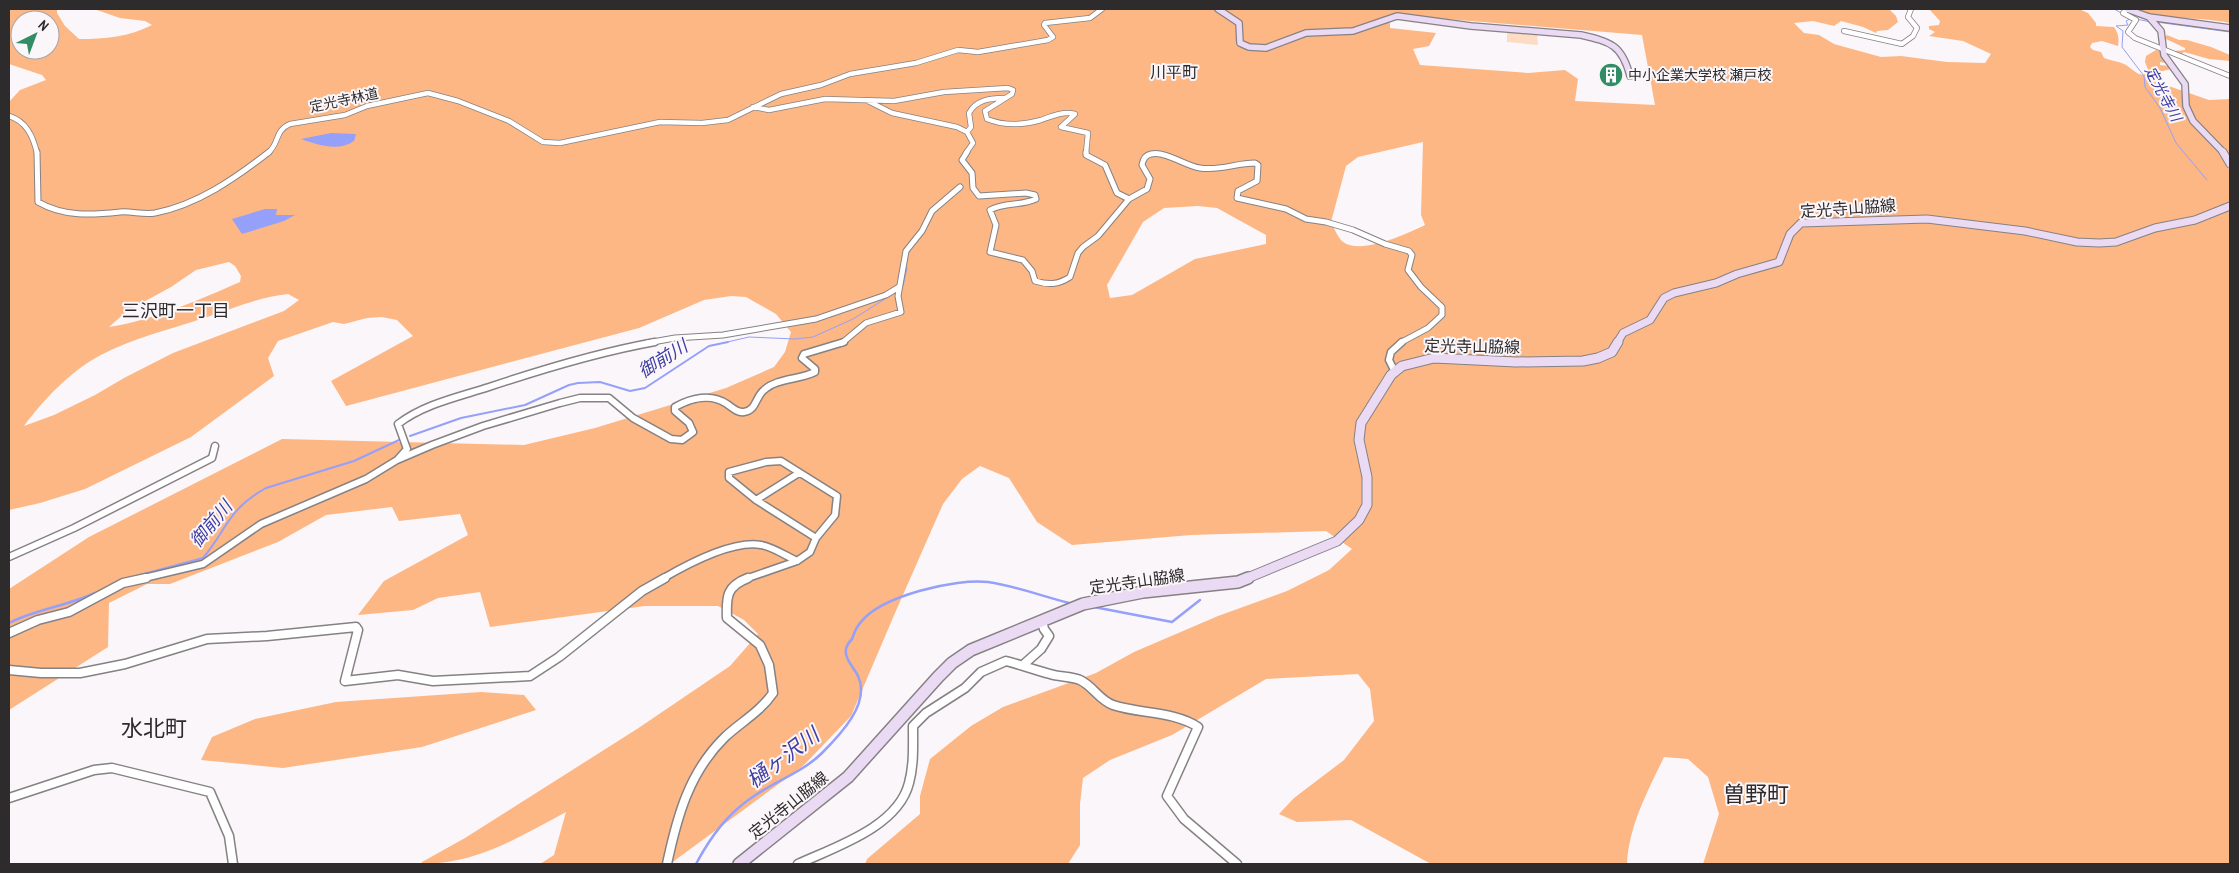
<svg xmlns="http://www.w3.org/2000/svg" width="2239" height="873" viewBox="0 0 2239 873" font-family="'Archivo Narrow','Noto Sans JP',sans-serif">
<style>
.green{fill:#fedbc3}
.forest{fill:#fcb785;fill-rule:evenodd}
.water{fill:#94a0f9}
.lines{fill:none;stroke-linecap:round;stroke-linejoin:round}
.stream-far2{stroke:#94a0f9;stroke-width:1}
.stream-far1{stroke:#94a0f9;stroke-width:2}
.stream{stroke:#94a0f9;stroke-width:2.5}
.street-far3-casing{stroke:#868183;stroke-width:6}
.street-far2-casing{stroke:#868183;stroke-width:7}
.street-far1-casing{stroke:#868183;stroke-width:9}
.street-casing{stroke:#868183;stroke-width:11}
.secondary-far3-casing{stroke:#868183;stroke-width:8}
.secondary-far2-casing{stroke:#868183;stroke-width:9}
.secondary-far1-casing{stroke:#868183;stroke-width:11}
.secondary-casing{stroke:#868183;stroke-width:14}
.street-far3{stroke:#fff;stroke-width:4.5}
.street-far2{stroke:#fff;stroke-width:5}
.street-far1{stroke:#fff;stroke-width:6}
.street{stroke:#fff;stroke-width:8}
.secondary-far3{stroke:#eadaf4;stroke-width:5.5}
.secondary-far2{stroke:#eadaf4;stroke-width:7}
.secondary-far1{stroke:#eadaf4;stroke-width:9}
.secondary{stroke:#eadaf4;stroke-width:11}
.labels{text-anchor:middle;stroke-width:4;stroke-linejoin:round;paint-order:stroke}
.far-poi-label{font-size:14px;fill:#2d2b2c;stroke:#fbf6f9;text-anchor:start}
.far-street-label{font-size:14px;fill:#2d2b2c;stroke:#fbf6f9}
.far-water-label{font-size:15px;font-style:italic;fill:#3d3da2;stroke:#fbf6f9}
.far-quarter-label{font-size:16px;fill:#2d2b2c;stroke:#fbf6f9}
.street-label{font-size:16px;fill:#2d2b2c;stroke:#fbf6f9}
.neighbourhood-label{font-size:18px;fill:#2d2b2c;stroke:#fbf6f9}
.water-label{font-size:18px;font-style:italic;fill:#3d3da2;stroke:#fbf6f9}
.near-water-label{font-size:21px;font-style:italic;fill:#3d3da2;stroke:#fbf6f9}
.near-quarter-label{font-size:22px;fill:#2d2b2c;stroke:#fbf6f9}
</style>
<rect width="100%" height="100%" fill="#fbf6f9"/>
<!-- green -->
<path class="green" d="M1507,32L1537,35L1538,45L1507,42Z"/>
<!-- forest -->
<path class="forest" d="M9,9H57V13L65,26L79,39C105,39 129,37 152,25L145,21L120,18L94,9H1889L1896,16L1898,22L1888,30L1877,31L1876,33L1863,27L1841,21L1834,26L1813,21L1794,23L1804,33L1819,35L1834,44L1881,57L1901,56L1947,62L1985,63L1991,54L1963,41L1929,36L1935,32L1929,29V26L1939,25L1940,21L1929,9H2079L2088,13L2096,23V26L2114,27C2119,34 2119,39 2118,46L2102,41L2092,43L2090,47L2093,50L2101,52L2104,58C2111,61 2118,61 2124,64C2133,68 2139,80 2149,72L2145,62L2146,56L2156,50L2160,51L2166,63L2160,62V65L2169,66L2171,69L2155,73L2154,79L2157,82L2209,100L2230,99V864H1703L1719,814L1708,777L1688,759L1664,757C1647,793 1629,825 1627,864H1431L1351,820L1297,822L1279,814L1294,798L1344,760L1374,721L1370,689L1358,674L1266,679L1172,735L1110,760L1083,778L1080,804V845L1068,864H865L867,859L920,814V796L930,759L971,726L1003,707L1096,673L1134,652L1218,616L1287,591L1329,570L1352,549L1326,531L1191,535L1072,545L1037,522L1009,478L980,466L962,479L943,504L895,613L851,716L803,766L670,864H540L554,855L566,812C519,837 477,864 421,864L422,862L465,838L637,729L730,666L758,634L744,620L718,606H645L490,627L480,592L438,598L413,610L358,615L384,581L468,535L460,514L399,521L392,507L326,515L278,542L170,584H147L109,603L108,647L9,710V589L89,537L282,439L524,445L595,428L726,388L774,367L785,352L791,332L776,314L746,297L731,296L704,300L639,328L346,406L331,381L413,336L397,320L382,317L367,318L344,324L333,322L278,341L268,358L274,376L191,437L85,489L40,503L9,510V102L20,90L46,80L42,75L9,64ZM1397,15L1642,35L1655,105L1575,101L1578,79L1565,70L1528,73L1420,65L1413,49L1429,46L1436,33L1390,28V20ZM20,20H50V50H20ZM1423,142L1421,215L1425,225C1406,234 1362,255 1343,242C1338,238 1334,228 1331,222L1346,166L1358,157ZM1198,206L1217,208L1266,235V244L1195,259L1132,295L1110,298L1107,285L1143,222L1164,208ZM229,262L235,266L241,276L240,282C204,298 148,322 109,327L127,311L171,287L196,270ZM288,294L299,300L284,311L173,353L124,378L95,395L54,415L24,426C43,400 71,371 99,356C132,338 169,330 204,318C232,309 258,297 288,294Z
M2133,9H2230V23C2198,16 2165,21 2133,9Z
M2167,35L2179,40H2187L2211,47L2230,55V61L2209,59L2184,52L2182,54L2185,56L2174,51L2185,50V48L2166,39L2165,37Z
M481,692L524,695L536,710L422,747L283,768L201,760L212,737L255,719L336,702Z"/>
<!-- water -->
<path class="water" d="M331,133L356,134L354,141C338,152 318,145 301,139Z
M265,209H277L276,215H295L284,221L242,234L232,219Z"/>
<g class="lines">
<!-- stream-far2 -->
<path class="stream-far2" d="M2114,9L2123,14
M2132,18L2126,21L2128,25L2116,26L2123,31L2122,47L2144,76L2145,87L2160,108L2176,143L2207,180
M2136,19L2151,22
M2156,22L2230,32
M903,286L907,268
M723,343L749,337L795,339L813,337L853,319L896,292"/>
<!-- stream-far1 -->
<path class="stream-far1" d="M410,436L461,418L525,405L569,385L578,383L600,382L630,391L645,388L709,346L728,342
M125,579L203,558C228,528 227,510 266,488L354,461L399,440"/>
<!-- stream -->
<path class="stream" d="M122,580L129,578
M1094,607L1172,622L1200,600
M9,623C37,609 67,606 95,593
M696,864C711,836 728,813 754,796C776,781 803,772 822,753C840,735 871,703 858,676C854,668 844,658 846,649C847,645 850,641 852,639C854,633 857,626 861,622C881,596 956,578 988,582C1015,586 1042,596 1069,603"/>
<!-- street-far3 casing -->
<g class="street-far3-casing">
<path id="street-far3" d="M2125,11L2123,13L2136,20L2128,32L2135,38L2230,76
M1844,31L1902,44L1913,36L1917,28L1908,17L1911,9
M868,101L892,113L957,127L967,132L973,143L966,153
M753,107L769,110L825,99L894,101L944,92L1008,88L1013,90L1012,94L985,111L987,119C1004,126 1023,125 1041,120C1052,116 1063,111 1075,114L1061,127L1088,133L1086,153
M9,116C26,121 33,136 37,153
M967,132L971,127L969,113C976,100 990,98 1004,98
M268,153C280,143 274,131 290,124L345,115L367,106L428,93L458,101L509,121L543,142L560,143L660,122L702,123L728,120L781,94L821,85L850,74L916,63L958,50L978,52L1048,40L1053,37L1044,25L1045,23L1090,18L1102,9"/>
</g>
<!-- street-far2 casing -->
<g class="street-far2-casing">
<path id="street-far2" d="M37,152L38,202C64,217 92,215 120,212C132,211 143,215 155,213C197,205 236,178 269,152
M967,152L962,160L972,173L973,188L979,196L1026,193L1035,195L1036,199C1021,206 1005,202 990,210L996,225L990,252L1023,260L1032,271L1035,281C1048,285 1058,285 1070,277L1078,253L1083,247L1098,236L1129,199L1147,189L1150,179L1142,165C1143,159 1145,155 1151,154C1167,151 1185,166 1200,168C1220,171 1236,163 1255,163L1258,165L1257,181L1238,191L1237,198L1286,209L1306,219L1326,222L1353,230L1385,244L1409,251L1412,255L1408,270L1421,287L1442,307V315L1428,328L1400,343
M1086,152V155L1105,165L1117,193L1129,199
M647,343L675,338L723,335L816,319L886,295L899,287
M842,343L866,323L901,312L898,296L906,251L922,231L932,211L960,187"/>
</g>
<!-- street-far1 casing -->
<g class="street-far1-casing">
<path id="street-far1" d="M1395,372L1389,360L1391,352L1402,342
M398,459L407,449L398,424C424,404 458,397 489,387C543,369 599,352 655,342
M781,461L837,496L835,515L816,538L756,500L729,478V472L766,462Z
M756,500L799,473
M9,557L74,528L212,458L215,446
M140,579L203,564L261,524L366,479L397,460L432,445L483,426L560,403L580,398H609L633,418L671,439L682,440L693,432L689,423L675,411V407C691,398 711,393 727,404C733,408 737,413 744,412C757,410 755,397 764,390C777,378 799,380 815,372V369L802,358L804,354L844,342
M662,579C686,565 733,540 761,545C773,547 786,556 797,561
M745,579L797,561L810,552L816,538"/>
</g>
<!-- street casing -->
<g class="street-casing">
<path id="street" d="M9,633L38,620L69,612L123,583L146,578
M1023,665L1041,649L1049,636L1044,629L1042,621
M9,670L41,673H80L125,664L207,639L267,636L356,627L358,630L345,681L398,675L433,681L530,676L559,657L642,591L665,578
M9,798L94,770L112,768L210,792L229,836L233,864
M667,864C677,817 689,772 725,737C741,722 760,712 773,693L769,665L760,645L727,618C726,596 727,586 748,578
M798,864C835,847 898,827 909,783C914,765 913,745 913,726L926,713L965,688L981,672L1006,661C1021,665 1035,670 1050,674C1059,677 1071,676 1080,680C1093,686 1099,700 1113,705C1140,714 1174,711 1198,727L1167,796L1184,819L1237,864"/>
</g>
<!-- secondary-far3 casing -->
<g class="secondary-far3-casing">
<path id="secondary-far3" d="M1218,9L1239,23L1240,43L1249,47L1266,48L1306,33L1353,31L1397,16L1471,26L1581,35C1611,42 1622,45 1630,76
M2127,9L2149,17L2230,28
M2149,17L2161,31L2164,55L2185,84L2186,106L2193,121L2224,153"/>
</g>
<!-- secondary-far2 casing -->
<g class="secondary-far2-casing">
<path id="secondary-far2" d="M2223,152L2230,164
M1617,343L1623,333L1650,320L1664,298L1674,293L1716,283L1737,274L1779,262L1790,234L1801,223L1927,219L2025,231L2077,242L2099,243L2116,242L2155,228L2195,220L2230,206"/>
</g>
<!-- secondary-far1 casing -->
<g class="secondary-far1-casing">
<path id="secondary-far1" d="M1245,579L1337,541L1359,520L1367,505V477L1359,440L1361,423L1391,375L1402,366L1434,358L1516,362L1583,361L1598,358L1612,352L1618,342"/>
</g>
<!-- secondary casing -->
<g class="secondary-casing">
<path id="secondary" d="M739,864L848,777L938,677L952,663L971,650L1083,604L1143,592L1238,582L1248,578"/>
</g>
<!-- street-far3 -->
<use href="#street-far3" class="street-far3"/>
<!-- street-far2 -->
<use href="#street-far2" class="street-far2"/>
<!-- street-far1 -->
<use href="#street-far1" class="street-far1"/>
<!-- street -->
<use href="#street" class="street"/>
<!-- secondary-far3 -->
<use href="#secondary-far3" class="secondary-far3"/>
<!-- secondary-far2 -->
<use href="#secondary-far2" class="secondary-far2"/>
<!-- secondary-far1 -->
<use href="#secondary-far1" class="secondary-far1"/>
<!-- secondary -->
<use href="#secondary" class="secondary"/>
</g>
<!-- icons -->
<defs>
<g id="building-disc" transform="scale(1.25)"><circle r="9.5" fill="#308d65" stroke="#fbf6f9"/><path d="M-4-6H4V6H1V3H-1V6H-4ZM-2.5-4.3h1.7v1.8h-1.7ZM.8-4.3h1.7v1.8H.8ZM-2.5-1h1.7V.8h-1.7ZM.8-1h1.7V.8H.8Z" fill="#fff"/></g>
</defs>
<g fill-rule="evenodd">
<use href="#building-disc" x="1611" y="75"/>
</g>
<g class="labels">
<!-- far-poi labels -->
<g class="far-poi-label">
<text x="1628" y="80">中小企業大学校 瀬戸校</text>
</g>
<!-- far-street labels -->
<g class="far-street-label">
<text transform="translate(344 100) rotate(-12)" y="5">定光寺林道</text>
</g>
<!-- far-water labels -->
<g class="far-water-label">
<text transform="translate(2163 94) rotate(62)" y="5">定光寺川</text>
</g>
<!-- far-quarter labels -->
<g class="far-quarter-label">
<text x="1174" y="78">川平町</text>
</g>
<!-- street labels -->
<g class="street-label">
<text transform="translate(1848 208) rotate(-4)" y="6">定光寺山脇線</text>
<text transform="translate(1472 346) rotate(1)" y="6">定光寺山脇線</text>
<text transform="translate(1137 581) rotate(-8)" y="6">定光寺山脇線</text>
<text transform="translate(788 805) rotate(-39)" y="6">定光寺山脇線</text>
</g>
<!-- neighbourhood labels -->
<g class="neighbourhood-label">
<text x="176" y="317">三沢町一丁目</text>
</g>
<!-- water labels -->
<g class="water-label">
<text transform="translate(663 359) rotate(-32)" y="6">御前川</text>
<text transform="translate(211 524) rotate(-50)" y="6">御前川</text>
</g>
<!-- near-water labels -->
<g class="near-water-label">
<text transform="translate(783 758) rotate(-37)" y="7">樋ヶ沢川</text>
</g>
<!-- near-quarter labels -->
<g class="near-quarter-label">
<text x="154" y="736">水北町</text>
<text x="1756" y="802">曽野町</text>
</g>
</g>
<!-- border -->
<rect width="2239" height="873" fill="none" stroke="#2d2b2c" stroke-width="20"/>
<!-- north arrow -->
<g transform="translate(35 35) rotate(42)"><circle r="24" fill="#fbf6f9" stroke="#a9a5a7"/>
<path d="M0-4L9 19L0 12L-9 19Z" fill="#308d65"/>
<text y="-8" font-size="14" font-weight="bold" text-anchor="middle" fill="#2d2b2c">N</text>
</g>
</svg>
